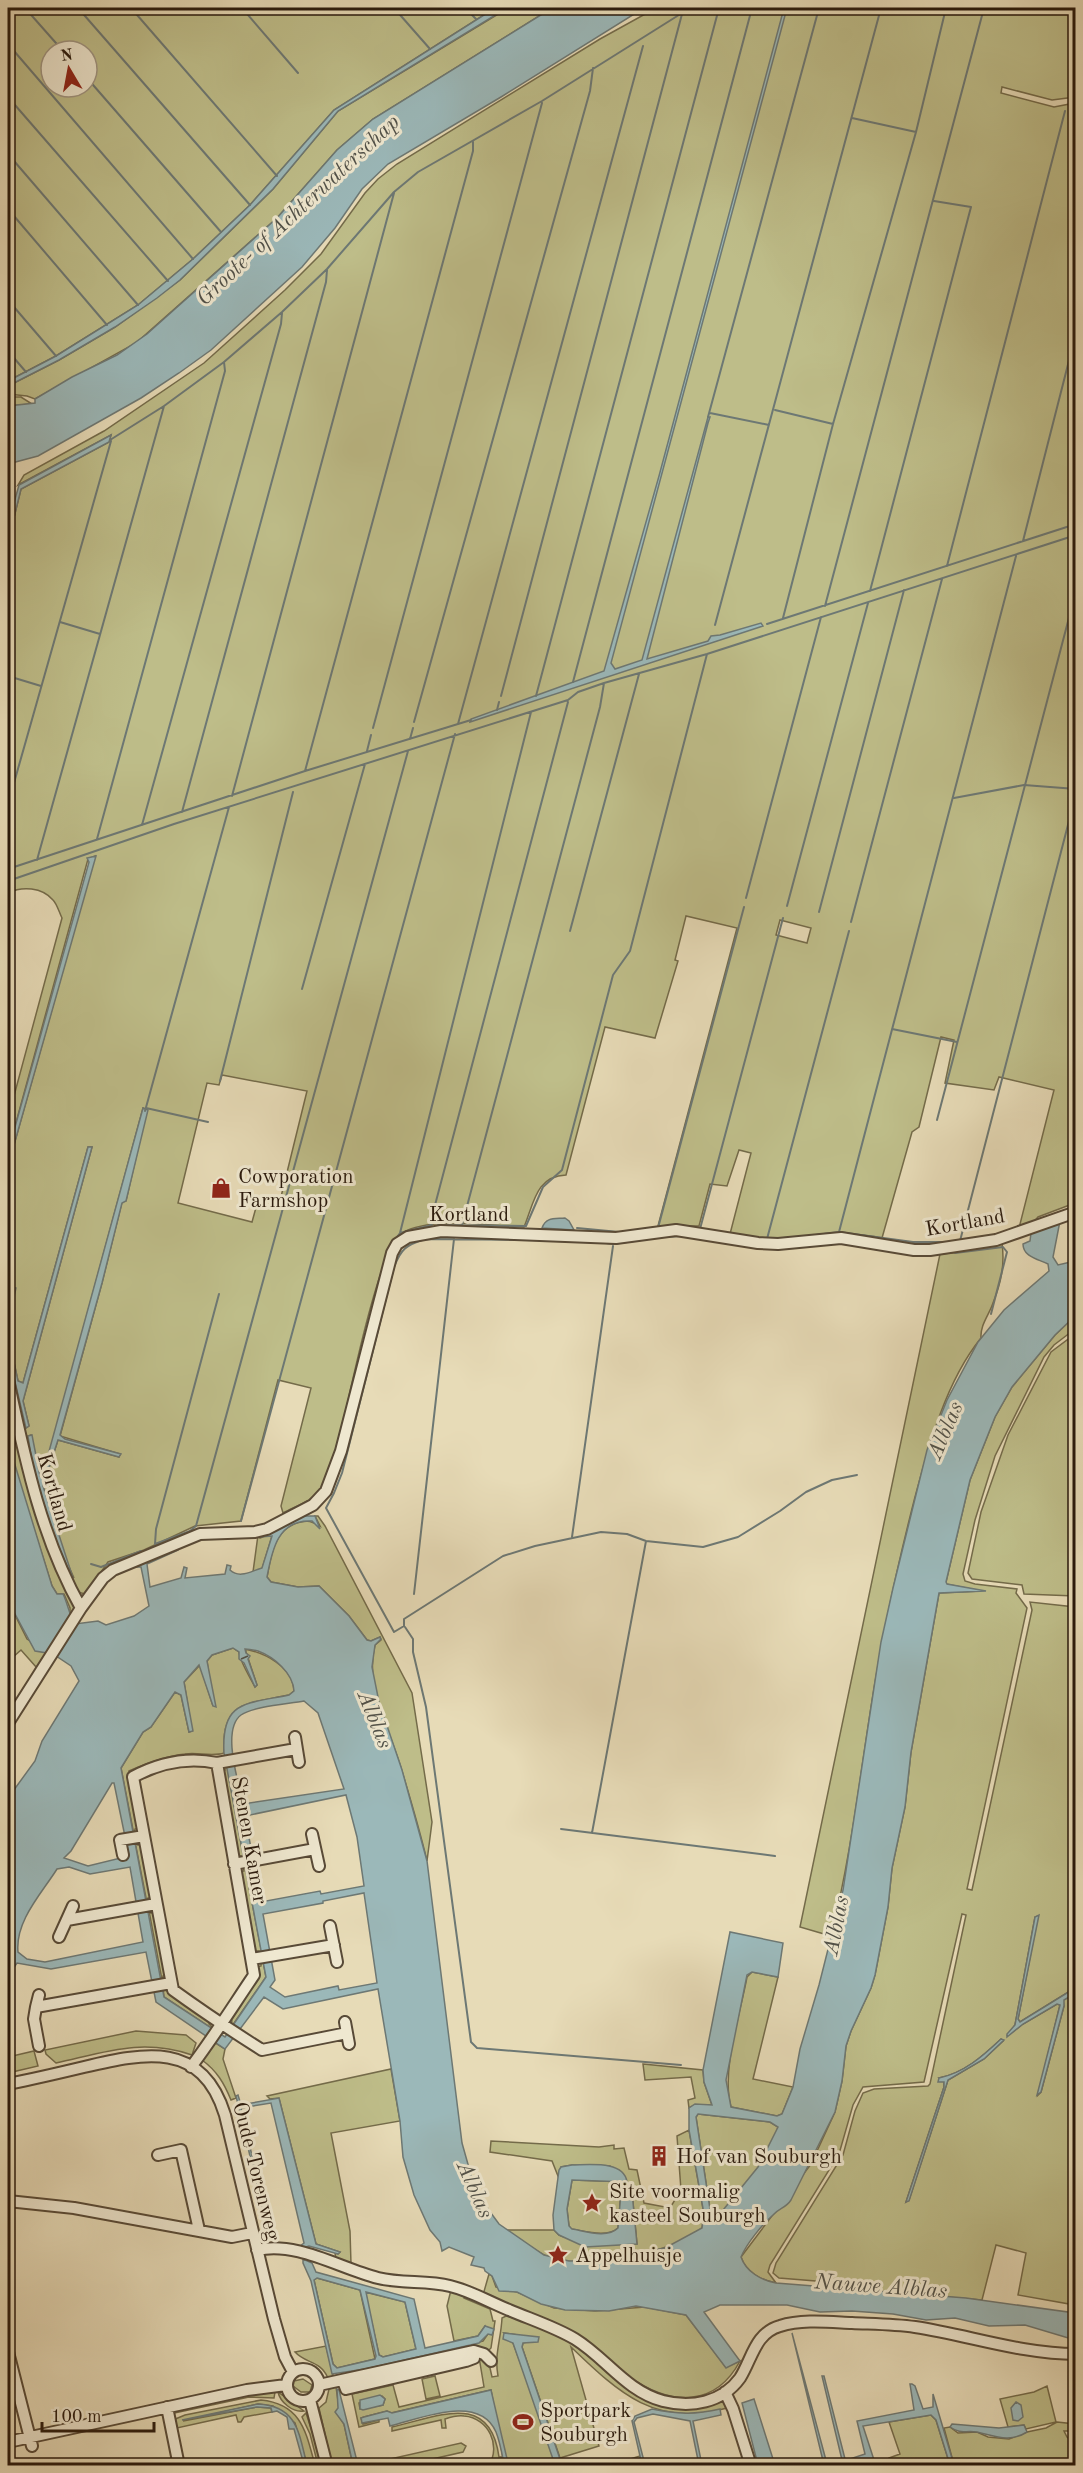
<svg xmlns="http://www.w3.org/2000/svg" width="1083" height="2473" viewBox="0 0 1083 2473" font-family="'Old Standard TT',serif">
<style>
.green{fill:#bebd89;stroke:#746b4a;stroke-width:1.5;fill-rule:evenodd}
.water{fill:#9bb8b9;stroke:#6d7874;stroke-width:1.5;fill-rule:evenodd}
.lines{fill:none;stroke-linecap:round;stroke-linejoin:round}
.stream{stroke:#6d7874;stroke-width:2}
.ferry{stroke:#515149;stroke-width:1.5;stroke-dasharray:8 6;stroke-linecap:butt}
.minor-casing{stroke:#584a37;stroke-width:14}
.minor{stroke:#efe8d0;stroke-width:10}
.labels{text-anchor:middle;stroke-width:6;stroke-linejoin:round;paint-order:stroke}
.poi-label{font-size:21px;fill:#29190c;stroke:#efe8d0;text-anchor:start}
.street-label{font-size:21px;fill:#29190c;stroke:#efe8d0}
.water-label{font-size:22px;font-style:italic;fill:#515149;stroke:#efe8d0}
</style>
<rect width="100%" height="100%" fill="#e7dbb7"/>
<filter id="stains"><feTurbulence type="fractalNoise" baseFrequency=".00333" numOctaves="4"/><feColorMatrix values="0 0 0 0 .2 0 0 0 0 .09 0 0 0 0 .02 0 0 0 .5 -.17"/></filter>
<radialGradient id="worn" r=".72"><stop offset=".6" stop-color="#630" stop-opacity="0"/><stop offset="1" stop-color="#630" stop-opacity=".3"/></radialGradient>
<!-- green -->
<path class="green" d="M8,8H495L334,110L250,205L193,259L138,305L56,356L8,381ZM51,51H87V87H51Z
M508,8H552L373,119L337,150L277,218L136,343L35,399L27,396L8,394V386L59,360L115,327L180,280L273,189L338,111Z
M656,8H1075V97L1052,100L1002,87L1001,93L1054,107L1075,103V1203L1038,1217L1033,1223L1019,1228L1054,1090L999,1077L994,1090L945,1083L954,1040L941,1037L919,1127L912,1132L882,1238C837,1228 801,1243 758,1240C749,1239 739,1236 730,1234L751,1153L739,1150L727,1186L710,1184L699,1226H658L737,928L686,916L675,960L678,961L655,1038L605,1027L566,1175C536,1176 534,1203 524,1227C490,1226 432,1216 402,1233C380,1244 350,1393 343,1423C338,1442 332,1473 321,1489C312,1501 296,1506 283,1513L281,1506L311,1388L278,1380L241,1521L195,1526L144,1550L108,1562L88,1591L85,1594L78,1592L71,1586L29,1466L8,1367V1348H10L12,1339L8,1301V1166L95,856L88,859L8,1152V1118L62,918C59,912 57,904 53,900C42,887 22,886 8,893V542L21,489L109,442L111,435L18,485L24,475L104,431L204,363L285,290L321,254L365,193L378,179L397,164L600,39ZM780,920L811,928L807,943L776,935ZM222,1075L307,1091L278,1209L257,1204L252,1222L178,1203L207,1083L219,1085ZM143,1108L147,1110L126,1201L122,1202L102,1283L60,1436L120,1454L119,1457L58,1440L43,1486L65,1558L74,1578C53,1547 32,1473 28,1436L31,1435L40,1476L43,1477ZM88,1147H92L23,1401L29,1426L26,1428L9,1357L12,1353L18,1381L23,1383Z
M8,397H21L32,404L8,406Z
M1002,1243C1005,1265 1001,1283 993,1303C989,1315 980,1325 981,1338C946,1381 929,1445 915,1497C897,1567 882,1636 871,1707C859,1784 850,1861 831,1936L800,1927L940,1254L962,1252Z
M1075,1316V1329L1054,1345L1044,1357L995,1456L975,1520L963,1574L965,1581L975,1584L1017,1589L1016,1593L1027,1608L967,1889L972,1890L1032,1610L1030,1602L1075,1607V1988L1020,2022L1018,2019L1038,1916L1035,1917L1015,2025L1007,2036L1023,2024L1057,2004L1060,2005L1038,2095L1041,2092L1064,2006L1063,2000L1075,1993V2305L1018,2295L1026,2253L996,2245L982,2300L875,2291L877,2286L779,2278L773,2273L776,2263L843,2155L855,2111L863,2093L874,2089L928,2086L930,2084L966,1915L962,1914L924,2082L863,2087L853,2105L839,2154L770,2265L768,2272L776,2283C761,2280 746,2272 741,2257L811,2164L835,2112L842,2081L846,2046L851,2031L871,1988L875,1975L888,1907L892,1868L905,1807L911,1752L939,1593L981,1591L946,1584V1582L970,1480L995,1417L1012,1387L1055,1335ZM1001,2039L1003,2041L984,2059L948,2080L909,2200L906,2202L944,2087V2082L939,2078C964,2073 983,2056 1001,2039Z
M1075,1334V1596L1024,1594L1022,1585L972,1579L968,1573L981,1512L1008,1435L1051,1352Z
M8,1394C25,1469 40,1542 76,1610L70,1617V1608L64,1594H57L52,1586L8,1447Z
M315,1516H318L325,1526L412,1693L432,1822L427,1861C420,1831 411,1801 402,1771C391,1732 364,1687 375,1645L381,1640L380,1637L371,1641L367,1640L349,1616L319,1586L298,1587L271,1582L267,1577C271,1557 273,1533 294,1524C305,1520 310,1520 320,1526Z
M258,1535L260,1538L270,1534L272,1536L262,1569L253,1572Z
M8,1601L27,1639L48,1652L37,1668L21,1650L12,1658L8,1653Z
M233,1648L239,1652C240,1662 250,1677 255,1687L257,1685L245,1649C264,1653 293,1666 294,1691L289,1695C246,1704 221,1701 224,1753C212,1757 198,1752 185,1754C165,1756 147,1763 129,1771L139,1828L135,1829L134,1835L121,1768L143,1732L151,1727L175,1692L181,1695L189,1732L192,1731L184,1682L200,1665L213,1706L207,1661L212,1655Z
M227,1765L244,1859H242L241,1856H237L221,1771L225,1770L224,1766Z
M137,1841L138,1845L142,1844L152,1898H148L147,1903L135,1842Z
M243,1866H245L262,1954L259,1951H254L240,1872L244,1871Z
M151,1910V1913H154L166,1975L163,1976V1980H162L149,1911Z
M261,1961H263L266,1977L232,2026L230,2025L232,2021L229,2019L257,1967L261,1966Z
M752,1972L778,1977L753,2079L793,2087L782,2114L777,2116L731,2107C721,2071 740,2015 747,1977Z
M163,1988L211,2021L209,2024L212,2027L211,2028L164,1997Z
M136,2031L186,2035L196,2043L192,2055C142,2038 106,2052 56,2063L46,2054L45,2050Z
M214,2042L225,2049L223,2059L236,2098L231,2100C224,2083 217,2071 202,2060Z
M34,2051L38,2066L8,2073V2057Z
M643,2064L703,2070L704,2082L712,2105H695L689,2108L688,2100L695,2098L691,2077L645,2080Z
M391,2069L400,2121L331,2133L350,2231L351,2264L336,2259L335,2253L338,2254L340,2252L316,2244L279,2098L270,2099L267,2096Z
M698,2114L770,2122L778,2127C772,2154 740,2197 719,2215L710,2209L696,2117Z
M689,2130L704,2214L702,2228C691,2235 679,2243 666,2247C639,2257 569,2270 544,2255C532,2248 518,2238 506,2230H554L559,2235L564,2237L637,2244L632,2192H621L618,2228C607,2238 585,2231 571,2229L569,2226L567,2209L572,2180L627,2182L610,2166L572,2165L561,2167L558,2176L552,2161L490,2152L491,2141L599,2147L614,2145V2149L624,2148L629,2169L637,2170L644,2203L670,2208L681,2190L677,2136Z
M489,2274L492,2276L496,2287L517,2292L554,2308L595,2311L645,2307L686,2315L726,2367L740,2361C715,2408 671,2405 631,2378C621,2371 612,2361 602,2355C564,2333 522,2315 483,2295Z
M317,2278L360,2290L375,2359L337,2368L333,2364L314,2280Z
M451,2290L465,2294L464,2298L490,2309L493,2321H495L491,2348L489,2350L476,2347L366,2373L365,2369L483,2341L488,2334L485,2326L478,2336L454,2341L447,2306Z
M365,2292L405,2302L416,2349L383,2357L379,2355Z
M506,2316L532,2323L582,2348L609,2373L662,2403L724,2398L727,2408C656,2428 620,2394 571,2347L599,2446L560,2458L522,2347L523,2343L529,2341L518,2335L504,2333L513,2343L558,2465H489C501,2446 489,2418 464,2416C458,2415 451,2417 445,2419L446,2428H442L441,2420L392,2431V2427C437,2417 490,2390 499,2457H502L504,2464L491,2390L391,2413L387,2411L364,2417L361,2418L363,2424L379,2420V2422L359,2427L352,2394L393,2385L399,2407L484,2387L479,2357L490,2368L492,2377L498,2376C494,2354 501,2340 502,2318ZM382,2396L385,2399L383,2405L360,2409L359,2403Z
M326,2346L334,2379L328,2378C320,2360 306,2364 295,2352Z
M435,2376L440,2396L426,2399L422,2379Z
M303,2379L312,2385L310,2392H301L293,2386L294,2381Z
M1047,2386L1056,2422L1026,2429L1024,2425L1008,2427L1000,2399L1034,2392Z
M336,2387L339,2408L336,2412L344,2424L353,2465H332L319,2408L326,2402L329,2389Z
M275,2392L274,2398L249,2397L175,2413L177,2410L249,2394Z
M278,2392L304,2411C293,2413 280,2402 278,2392Z
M261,2400C302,2404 306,2433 315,2465H307L295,2423L273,2406L258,2404L183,2421L257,2407L271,2408L272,2412L244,2417L241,2422H238L236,2415L177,2428L173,2420L185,2415Z
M306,2413L323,2465H318L310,2434L302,2417Z
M931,2415L936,2420L950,2465H891L889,2458L900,2454L889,2422Z
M1057,2422L1075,2424V2438L1068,2431H1064L1067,2437L1075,2444V2465H954L944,2428L950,2427L958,2433L977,2432L988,2437L1009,2439L1027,2432L1046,2428Z
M461,2443L466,2446L463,2452L406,2465H392L390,2459Z
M640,2456L642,2465L608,2466Z"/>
<!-- water -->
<path class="water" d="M495,8H507L338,111L273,189L180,280L157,298L115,327L59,360L8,386V381L56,356L138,305L193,259L250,205L334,110Z
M552,8H644L501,97L388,164L362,189L335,228L302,267L211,350L179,373L141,398L38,456L8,464V406L35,403V399L72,377L117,355L147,334L277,218L337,150L373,119Z
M784,8H787L611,663L615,669L642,660L708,417H710L708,423L647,659L708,641L711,636L720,635L761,623L763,626L470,722L471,719L604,671L659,476Z
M111,435L109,442L21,489L8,542V524L19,485Z
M96,856L8,1166V1152L89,862L87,858Z
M143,1108L148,1110L126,1201L122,1203L102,1283L60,1435L65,1439L121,1454L119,1457L58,1440L43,1486L73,1578C53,1540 33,1478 28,1436L32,1435L40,1476L42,1477Z
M88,1147H92L23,1401L29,1426L26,1428L9,1357L12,1353L18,1381L23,1383Z
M565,1218L569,1221L574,1230L542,1228C546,1217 554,1219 565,1218Z
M1060,1221L1053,1257L1058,1265L1075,1261V1316L1055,1335L1012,1387L995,1417L970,1480L946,1582L947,1584L986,1591L939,1593L911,1752L905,1807L892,1868L888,1907L875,1975L871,1988L851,2031L846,2046L842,2081L835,2112L791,2200C786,2208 779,2208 773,2215C761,2226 747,2243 741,2257C746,2272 761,2280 776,2283L966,2298L1075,2313V2340L1025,2325L989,2326L955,2318L926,2320L893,2314L852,2311L820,2312L787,2305H720L704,2312L740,2361L726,2368L686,2315L636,2306L609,2311L565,2310L541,2304L517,2292L499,2291L492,2276L485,2271L484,2268L471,2265L474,2257L449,2247L442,2251L440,2242L430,2230L414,2195L403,2157L400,2121L378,1989L283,2009L264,1997L225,2049L156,2002L146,1952L51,1969L17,1963L8,1976V1798L35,1761L42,1741L79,1681L71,1666L53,1654L35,1651L8,1601V1442L52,1586L57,1594H63C68,1604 69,1615 75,1624L98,1621L106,1625L134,1616L149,1606L141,1567H132L177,1546L178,1550L147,1564L150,1587L181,1578L184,1567L187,1568L185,1578L225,1574L227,1565L231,1566L230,1570C240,1579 251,1571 262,1568L272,1536L260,1537L300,1516H315L320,1529L312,1521C278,1519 272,1550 267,1577L271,1582L298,1587L319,1586L349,1616L367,1640L371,1641L380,1637L381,1639L375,1645L372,1667L379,1702L402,1770L427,1861L462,2143L471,2175L488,2209L499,2224L544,2255L569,2261H599L665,2248L702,2228L704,2214L689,2130V2108L695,2104L712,2105L704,2082L703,2070L730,1932L783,1943L778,1977L752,1972L747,1975L726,2080L731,2107L777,2116L782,2114L793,2087L800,2049L819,1985L843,1890L881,1642L893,1588L927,1450L947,1400L978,1342L1004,1310L1049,1271L1048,1264C1038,1259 1023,1257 1023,1244L1030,1241L1031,1233ZM233,1648L239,1652V1659L244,1663L255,1687L257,1685L248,1659L250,1656L246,1653L245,1649C246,1649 254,1650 258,1651C274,1657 293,1673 294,1691L289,1695C246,1704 221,1700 224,1753L266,1977L225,2037L164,1997L121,1768L143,1732L151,1727L175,1692L181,1695L189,1732L193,1731L184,1682L199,1665L213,1706L216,1707L207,1661L212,1655ZM304,1701L318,1713L344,1789L243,1804C239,1783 221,1730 241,1715C254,1706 288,1704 304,1701ZM112,1783H114L129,1856L88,1866L64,1858L71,1851ZM346,1795L357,1837L364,1886L321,1894L320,1891L261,1902L245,1816ZM69,1867L90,1874L130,1867L143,1942L45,1962L27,1959L18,1952C15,1921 42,1893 57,1869ZM364,1893L377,1983L339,1990L338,1986L285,1997L270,1987L275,1980L263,1914L323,1903V1901ZM698,2114L770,2122L778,2127L758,2167L719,2215L710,2209L696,2117Z
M13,1287L16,1288L9,1319L12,1339L10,1348H8V1301Z
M1039,1915L1018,2019L1020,2022L1075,1988L1076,1993L1064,2000V2006L1041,2092L1037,2095L1060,2005L1057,2004L1023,2024L1007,2037V2034L1015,2025L1035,1917Z
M1001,2039L1004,2040L984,2059L948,2080L909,2201L906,2202L944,2087V2082H938L939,2078C964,2073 983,2056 1001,2039Z
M238,2095L241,2105L279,2098L316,2244L340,2252L338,2254L309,2246L302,2248L289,2245L300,2246L304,2243L271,2103L241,2108L271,2238H269L236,2096Z
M572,2165C588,2165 624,2160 627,2182L572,2180L567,2209L569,2226L572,2229C585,2231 607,2239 618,2228L621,2192L630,2190L632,2192L637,2244L585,2247L559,2235L554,2230L553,2215L559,2170L561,2167Z
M303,2259L312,2263L316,2272L414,2299L425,2348L478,2336L485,2326L494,2329L492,2335L488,2334L479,2343L365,2369L332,2374L311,2281L303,2263ZM317,2278L360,2290L376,2356L375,2359L337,2368L333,2364L314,2280ZM366,2292L405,2302L416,2349L383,2357L379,2355Z
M504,2333L539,2337L538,2342L523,2343L522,2347L562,2465H555L513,2343L503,2339Z
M792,2333L827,2464L842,2460L822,2376H824L845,2459L847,2460L865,2454L857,2421L914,2410L910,2384H912L915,2386L923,2409L933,2407V2394L954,2465H950L936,2420L931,2415L863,2426L874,2460L856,2465H824Z
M337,2389L339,2390L358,2465H353L344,2424L335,2412L338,2408Z
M491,2390L508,2463L504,2464C502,2454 500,2442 496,2432C479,2393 420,2419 390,2426L388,2418L362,2423L361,2418L364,2417L387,2411L392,2413Z
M380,2395L385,2399L383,2405L363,2410L360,2409V2400Z
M754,2399L773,2459L785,2465H758L742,2403Z
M1016,2402L1021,2405L1023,2417L1018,2421L1013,2420L1011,2408Z
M258,2404C298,2406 299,2434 307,2465H304L294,2429H289L287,2417L277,2411L272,2412L271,2408L257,2407L182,2420Z
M652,2409C676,2414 695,2415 720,2409L721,2415L693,2421L702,2465H699L690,2421L653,2414L637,2418L634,2422L645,2465H642L632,2421L635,2416Z
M952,2424L999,2428L1024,2425L1027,2432C1010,2443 995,2436 977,2432C964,2430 962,2435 950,2427Z"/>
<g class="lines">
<!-- stream -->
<path class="stream" d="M25,8L63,51
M78,8L250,205
M131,8L277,176
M242,8L298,73
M394,8L430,49
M465,8L476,19
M8,44L193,259
M87,78L221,232
M1074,88L1076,83
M8,97L168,281
M852,118L916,132
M8,154L138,305
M8,209L107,325
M8,300L56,356
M8,351L26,372
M775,410L833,424
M710,413L769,425
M708,417L819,8
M110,440L164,406L224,362L282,312L327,269L394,192L418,172L542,101L690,8
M8,490V496
M1023,541L1076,333
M947,566L1065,111
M870,591L971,207L934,201
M825,606L984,8
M783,618L833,424L916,132L946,8
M60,622L100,634
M767,624L1076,524
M715,625L881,8
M8,676L41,686
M573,682L752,8
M501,696L682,14
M536,696L719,8
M497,710L499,702
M414,722L590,91L593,68
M458,724L643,46
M373,728L542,103
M410,739L413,728
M367,751L371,735
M305,771L473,151V142
M232,796L394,193
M954,798L1024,785L1076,789
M8,804L111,441
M182,812L326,282L327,270
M142,825L281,324L282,313
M97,839L225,371L224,362
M37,860L164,406
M8,869L305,771L471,720
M8,881L174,824L568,700L578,692L604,683L707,654L1076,535
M746,898L821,617
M787,906L868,603
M819,912L904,590
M851,922L942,579
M570,931L639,674
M302,989L365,764
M892,1029L957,1042
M220,1081L293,792
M146,1108L208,1122
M145,1111L229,807
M937,1120L1076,591
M1069,1209L1076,1185
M430,1224L568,702
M438,1225L526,1226L543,1187L562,1170L613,975L630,951L707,654
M462,1225L600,707L604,683
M577,1228L619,1232
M658,1228L744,907
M700,1229L783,918
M839,1232L1016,556
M400,1233L531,712
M664,1237L683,1236
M800,1237L839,1232L913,1242H950
M767,1239L849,931
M773,1239L795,1237
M395,1240L400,1233L432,1225
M533,1240L425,1239C406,1245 401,1249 394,1267L342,1473L334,1493L326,1508L394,1632L404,1626V1619L503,1556L535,1546L601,1532L627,1534L646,1541L703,1547L738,1537L780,1511L806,1492L832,1480L857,1475
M960,1241L1076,794
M599,1242L613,1244L641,1240
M762,1248L780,1249
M896,1252L921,1256
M955,1253L1003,1247L1007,1252L991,1314
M219,1294L156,1529L155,1544L190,1531L196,1526L408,751
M334,1456L366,1334
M291,1510L311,1500
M241,1521L455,734
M572,1537L613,1246
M91,1564L101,1567L141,1551
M414,1594L454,1239
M405,1627L413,1639V1652L426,1707L471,2042L477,2048L681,2065
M561,1829L775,1856
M592,1833L646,1541"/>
<!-- ferry -->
<path class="ferry" d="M241,1659L248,1656"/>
<!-- minor casing -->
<g class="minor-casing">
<path id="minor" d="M8,1380C25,1459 41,1537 81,1608
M8,1723L81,1608L103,1578L113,1570L200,1534L255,1532L267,1529L313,1505L326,1491L341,1451L392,1253L397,1244L408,1237L441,1231L616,1238L676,1230L758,1243L778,1244L841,1238L914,1250H930L996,1240L1076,1212
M295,1737L299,1762
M217,1763L296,1749
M312,1834L319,1866
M123,1855L120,1840L144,1836
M234,1864L315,1849
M67,1920L156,1904
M330,1926L337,1962
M59,1937L73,1906
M252,1959L334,1945
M36,2007L39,1995
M345,2022L349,2044
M39,2046L34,2019L36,2007L171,1983
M191,2067C213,2038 233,2006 254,1975L217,1763C188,1757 159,1763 133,1777L173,1990C202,2011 232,2031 262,2050L347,2033
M8,2084C33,2079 59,2073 84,2067C144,2053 202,2040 225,2115L274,2319L285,2357L293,2372
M158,2155L181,2150L199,2230
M8,2201L74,2208L232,2237L252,2233
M257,2250C297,2241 339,2268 378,2278C402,2284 427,2280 450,2286C471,2291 489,2302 509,2310C530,2319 555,2327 575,2339C606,2358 626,2391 663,2401C691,2408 722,2403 740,2378C752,2359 755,2333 780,2326C802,2319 829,2322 852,2323C873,2324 894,2324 915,2327C968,2335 1022,2354 1076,2354
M8,2352L32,2446
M287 2385a16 16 0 1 1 32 0a16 16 0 1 1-32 0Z
M343,2381L346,2389L466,2361L474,2358V2351
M319,2385L474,2351L484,2354L491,2361
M725,2392L733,2409L751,2466
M310,2400L327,2466
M167,2407L179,2466
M8,2442L247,2390L286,2385"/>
</g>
<!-- minor -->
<use href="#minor" class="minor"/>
</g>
<!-- icons -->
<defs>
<g id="shop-bare" transform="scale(1.62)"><path d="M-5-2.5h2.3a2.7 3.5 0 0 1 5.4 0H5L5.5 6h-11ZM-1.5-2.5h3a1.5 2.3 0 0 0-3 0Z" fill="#8f2418" stroke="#efe8d0" stroke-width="2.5" paint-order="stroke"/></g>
<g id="building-bare" transform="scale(1.62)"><path d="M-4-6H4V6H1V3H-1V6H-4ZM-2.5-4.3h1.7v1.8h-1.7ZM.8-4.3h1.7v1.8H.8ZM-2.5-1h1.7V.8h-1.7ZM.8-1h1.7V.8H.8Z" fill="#8f2418" stroke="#efe8d0" stroke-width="2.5" paint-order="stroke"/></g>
<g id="sight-bare" transform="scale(1.62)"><path d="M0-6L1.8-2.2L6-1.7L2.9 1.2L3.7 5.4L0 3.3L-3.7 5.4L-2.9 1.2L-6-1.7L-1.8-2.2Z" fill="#8f2418" stroke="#efe8d0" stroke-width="2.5" paint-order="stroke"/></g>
<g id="stadium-bare" transform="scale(1.62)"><path d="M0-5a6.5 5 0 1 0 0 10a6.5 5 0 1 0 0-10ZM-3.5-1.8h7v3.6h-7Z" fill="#8f2418" stroke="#efe8d0" stroke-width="2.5" paint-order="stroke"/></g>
</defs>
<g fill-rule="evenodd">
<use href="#shop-bare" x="221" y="1188"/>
<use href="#building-bare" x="659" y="2156"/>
<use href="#sight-bare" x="592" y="2203"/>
<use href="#sight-bare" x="558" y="2255"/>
<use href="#stadium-bare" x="523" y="2422"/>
</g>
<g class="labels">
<!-- poi labels -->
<g class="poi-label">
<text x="238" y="1183">Cowporation<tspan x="238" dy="24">Farmshop</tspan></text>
<text x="676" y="2163">Hof van Souburgh</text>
<text x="609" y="2198">Site voormalig<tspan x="609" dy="24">kasteel Souburgh</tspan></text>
<text x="575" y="2262">Appelhuisje</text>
<text x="540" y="2417">Sportpark<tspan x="540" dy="24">Souburgh</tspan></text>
</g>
<!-- street labels -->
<g class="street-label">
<text x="469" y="1221">Kortland</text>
<text transform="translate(965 1222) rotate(-10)" y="7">Kortland</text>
<text transform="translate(55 1492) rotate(74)" y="7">Kortland</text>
<text transform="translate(250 1840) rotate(80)" y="7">Stenen Kamer</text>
<text transform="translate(257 2171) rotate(76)" y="7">Oude Torenweg</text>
</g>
<!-- water labels -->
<g class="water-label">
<text transform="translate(297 209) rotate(-43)" y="8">Groote- of Achterwaterschap</text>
<text transform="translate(944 1430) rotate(-67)" y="8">Alblas</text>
<text transform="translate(376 1719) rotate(68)" y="8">Alblas</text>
<text transform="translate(835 1925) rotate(-79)" y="8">Alblas</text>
<text transform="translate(476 2189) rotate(66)" y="8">Alblas</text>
<text transform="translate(881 2285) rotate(4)" y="8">Nauwe Alblas</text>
</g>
</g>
<!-- margin -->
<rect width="1083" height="2473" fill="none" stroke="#e7dbb7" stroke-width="30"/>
<rect x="9" y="9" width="1065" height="2455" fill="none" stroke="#29190c" stroke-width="3"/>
<rect x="15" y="15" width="1053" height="2443" fill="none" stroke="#29190c" stroke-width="1.5"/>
<!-- north arrow -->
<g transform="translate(69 69) rotate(350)"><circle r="28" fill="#efe8d0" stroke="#a09582" stroke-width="1.5"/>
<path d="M0-4.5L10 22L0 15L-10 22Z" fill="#8f2418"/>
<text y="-9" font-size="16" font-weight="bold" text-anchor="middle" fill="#29190c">N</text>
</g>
<!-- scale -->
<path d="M42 2422v9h112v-9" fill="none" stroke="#29190c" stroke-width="3"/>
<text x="51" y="2422" font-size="18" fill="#29190c" stroke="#efe8d0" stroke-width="4.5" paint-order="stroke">100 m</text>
<rect width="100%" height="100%" filter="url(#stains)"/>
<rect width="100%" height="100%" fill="url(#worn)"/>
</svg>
